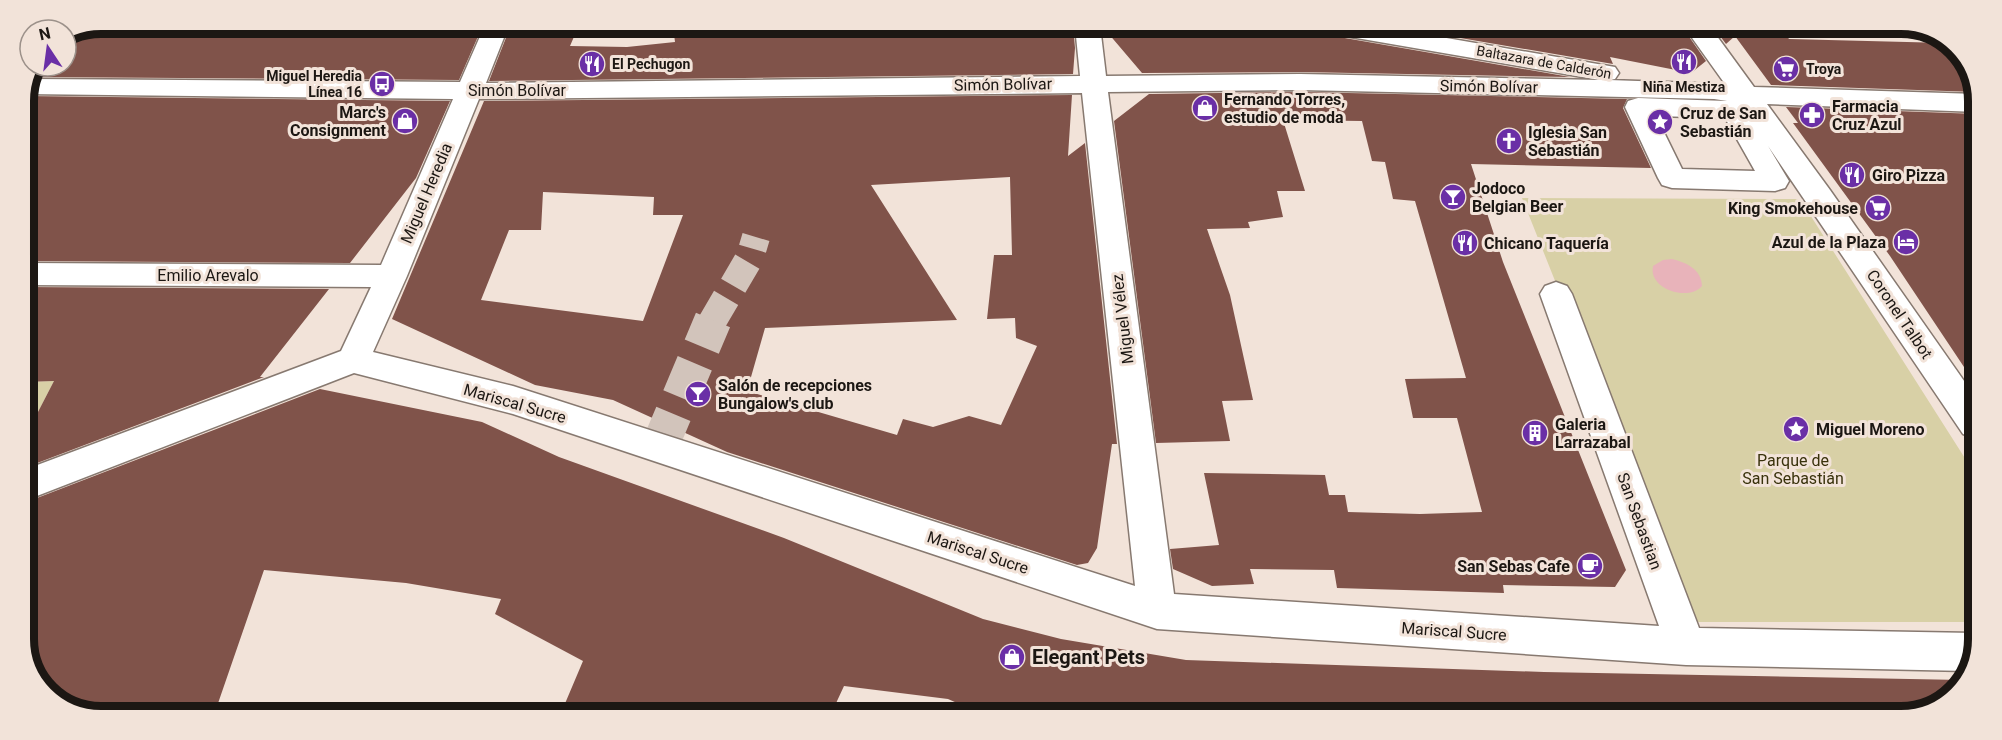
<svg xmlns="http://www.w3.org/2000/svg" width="2002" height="740" viewBox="0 0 2002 740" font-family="Roboto,sans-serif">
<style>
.green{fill:#d8d0a6}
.water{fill:#e8b3ba}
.building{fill:#80534a;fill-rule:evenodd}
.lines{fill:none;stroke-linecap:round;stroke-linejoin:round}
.minor-tunnel-far1{stroke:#d2c4bb;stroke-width:28;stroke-dasharray:28 14;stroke-linecap:butt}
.minor-tunnel{stroke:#d2c4bb;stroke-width:37;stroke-dasharray:37 18;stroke-linecap:butt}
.minor-casing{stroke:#877970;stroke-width:3}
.minor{fill:#fff;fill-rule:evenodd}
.labels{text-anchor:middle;stroke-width:6;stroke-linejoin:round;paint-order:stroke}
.far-street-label{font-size:14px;fill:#1c1713;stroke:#f2e3d9}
.far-poi-label{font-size:14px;font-weight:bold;fill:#1c1713;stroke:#f2e3d9;text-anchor:start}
.street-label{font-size:16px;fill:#1c1713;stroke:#f2e3d9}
.poi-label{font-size:16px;font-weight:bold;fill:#1c1713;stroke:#f2e3d9;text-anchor:start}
.park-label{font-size:16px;fill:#39320c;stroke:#f2e3d9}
.near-poi-label{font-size:20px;font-weight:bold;fill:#1c1713;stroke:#f2e3d9;text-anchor:start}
.rim{fill:none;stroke:#1c1713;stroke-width:8}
</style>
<rect width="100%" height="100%" fill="#f2e3d9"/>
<!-- green -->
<path class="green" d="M1522,198L1800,199L1975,474L1974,622H1691Z
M54,381L24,439V382Z"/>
<!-- water -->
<path class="water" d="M1672,259C1687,263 1701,269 1702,286C1688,302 1648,289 1653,266L1663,260Z"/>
<!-- building -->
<path class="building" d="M102,24L370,25H483L459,80L33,77L38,66H66V39Z
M511,25H570L568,30L576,32L570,46L627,47L675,42L674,34L1028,33L1034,26H1073L1075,48L1073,74L489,81Z
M1102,26L1324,27L1329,34L1339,37L1570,77L1300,72L1142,73Z
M1396,27L1683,28L1706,61L1691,73L1610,57L1613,64Z
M1714,28H1781L1789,39L1946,43L1962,55L1976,92L1771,85L1735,36L1726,44Z
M1300,92L1627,99L1623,108L1651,168L1471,164L1503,262L1626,570L1615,587L1503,585L1504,593L1337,588L1334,570L1250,569L1254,584L1212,586L1173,569L1170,549L1219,545L1204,473L1325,475L1329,495H1345L1348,512L1420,514L1482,512L1457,418H1413L1405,379L1466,378L1415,201L1393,199L1385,162L1372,161L1362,121L1283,120L1305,191H1277L1283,217L1248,222L1250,228L1207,229L1230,295L1253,400L1222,401L1230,441L1156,443L1114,121L1149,94Z
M1072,95L1068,156L1085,143L1117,444H1112L1097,548L1088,563L1077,565L727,452L613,400L535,385L392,319L484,101ZM1010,177L1012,255H994L987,319L1015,318L1016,338L1037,346L1001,425L969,416L933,427L903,419L897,435L747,391L765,328L957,320L871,185ZM543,192L654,197L653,215H683L643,321L481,300L509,230H541Z
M25,96L450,101L416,178L350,263L24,261Z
M1786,107L1978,114L1976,385L1890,256L1793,123H1798Z
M24,287L329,289L260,377H264L24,468V439L54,381L24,382Z
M320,389L482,422L559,457L784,538L983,619L1061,639L1186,660L1544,672L1962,680L1944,703L1901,716L982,714L948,699L844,686L831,714L561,713L583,661L495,614L501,599L406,583L264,570L215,712H76L40,686L24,644V503Z"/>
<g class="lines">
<!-- minor-tunnel-far1 -->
<path class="minor-tunnel-far1" d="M712,322L750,257L756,237"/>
<!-- minor-tunnel -->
<path class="minor-tunnel" d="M659,448L713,320"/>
<!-- minor casing -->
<g class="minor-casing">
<path id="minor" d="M485,25H509L486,83L1080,76L1075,26H1100L1106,76L1300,74L1600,80L1339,35L1330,32L1326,27H1383L1615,67L1619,73L1615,79L1609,80L1725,84L1685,28H1711L1754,87L1977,94L1978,112L1767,104L1830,190L1976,398L1975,438L1963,434L1768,146L1789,181L1785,188L1775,191L1672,188L1662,185L1658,178L1625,107L1628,101L1638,98L1727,101L1714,99L1300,90L1108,92L1174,594L1659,626L1540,294L1545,286L1556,282L1567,286L1572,294L1699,628L1974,633V664L1968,671L1686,665L1157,629L513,414L354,373L24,501V470L341,351L371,287L24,285V263L381,265L453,99L25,94L32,79L460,82ZM1082,93L1135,586L513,386L373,352L407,276L479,99ZM1656,116L1725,118L1755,171L1682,169Z"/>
</g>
<!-- minor -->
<use href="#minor" class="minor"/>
</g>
<!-- icons -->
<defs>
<g id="restaurant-disc" transform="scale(1.35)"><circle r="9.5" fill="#6a2fa6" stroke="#f2e3d9"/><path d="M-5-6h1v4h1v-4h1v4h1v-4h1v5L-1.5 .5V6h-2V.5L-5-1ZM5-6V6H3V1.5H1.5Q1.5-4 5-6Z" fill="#fff"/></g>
<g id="supermarket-disc" transform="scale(1.35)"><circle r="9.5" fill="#6a2fa6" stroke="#f2e3d9"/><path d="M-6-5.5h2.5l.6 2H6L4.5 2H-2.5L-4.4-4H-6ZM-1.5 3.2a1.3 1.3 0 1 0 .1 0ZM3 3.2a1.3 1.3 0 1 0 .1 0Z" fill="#fff"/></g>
<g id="bus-disc" transform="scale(1.35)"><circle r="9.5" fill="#6a2fa6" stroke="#f2e3d9"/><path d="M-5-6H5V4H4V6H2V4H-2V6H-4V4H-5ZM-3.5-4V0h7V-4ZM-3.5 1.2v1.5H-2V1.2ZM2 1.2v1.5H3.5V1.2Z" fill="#fff"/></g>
<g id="shop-disc" transform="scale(1.35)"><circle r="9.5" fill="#6a2fa6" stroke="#f2e3d9"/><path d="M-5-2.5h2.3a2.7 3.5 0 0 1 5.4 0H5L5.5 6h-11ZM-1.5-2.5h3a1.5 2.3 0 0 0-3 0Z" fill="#fff"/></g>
<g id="pharmacy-disc" transform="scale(1.35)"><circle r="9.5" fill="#6a2fa6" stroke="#f2e3d9"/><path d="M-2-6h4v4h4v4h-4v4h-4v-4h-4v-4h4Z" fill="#fff"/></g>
<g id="sight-disc" transform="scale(1.35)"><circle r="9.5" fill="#6a2fa6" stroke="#f2e3d9"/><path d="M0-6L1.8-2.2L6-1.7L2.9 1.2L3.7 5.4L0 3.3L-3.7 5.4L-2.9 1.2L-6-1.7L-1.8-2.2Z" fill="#fff"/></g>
<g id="church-disc" transform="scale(1.35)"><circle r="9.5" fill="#6a2fa6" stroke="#f2e3d9"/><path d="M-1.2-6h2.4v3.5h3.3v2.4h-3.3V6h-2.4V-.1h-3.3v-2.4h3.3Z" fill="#fff"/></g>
<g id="bar-disc" transform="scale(1.35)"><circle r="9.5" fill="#6a2fa6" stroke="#f2e3d9"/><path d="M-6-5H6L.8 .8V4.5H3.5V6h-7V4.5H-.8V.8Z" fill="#fff"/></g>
<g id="hotel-disc" transform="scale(1.35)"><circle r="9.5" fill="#6a2fa6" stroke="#f2e3d9"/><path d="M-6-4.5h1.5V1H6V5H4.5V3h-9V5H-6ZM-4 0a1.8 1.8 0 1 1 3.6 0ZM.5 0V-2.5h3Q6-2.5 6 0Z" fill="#fff"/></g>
<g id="building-disc" transform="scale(1.35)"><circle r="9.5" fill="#6a2fa6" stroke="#f2e3d9"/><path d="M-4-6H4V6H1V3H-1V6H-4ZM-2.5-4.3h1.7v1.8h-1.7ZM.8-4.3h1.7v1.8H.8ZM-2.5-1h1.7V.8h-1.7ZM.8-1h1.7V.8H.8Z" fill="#fff"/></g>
<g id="cafe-disc" transform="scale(1.35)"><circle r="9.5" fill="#6a2fa6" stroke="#f2e3d9"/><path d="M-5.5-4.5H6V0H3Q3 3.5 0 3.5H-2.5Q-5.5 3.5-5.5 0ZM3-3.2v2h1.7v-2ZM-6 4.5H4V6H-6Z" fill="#fff"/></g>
</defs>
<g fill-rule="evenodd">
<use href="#restaurant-disc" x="1684" y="62"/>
<use href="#restaurant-disc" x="592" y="64"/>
<use href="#supermarket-disc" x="1786" y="69"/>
<use href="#bus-disc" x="382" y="84"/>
<use href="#shop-disc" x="1205" y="108"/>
<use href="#pharmacy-disc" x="1812" y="115"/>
<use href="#shop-disc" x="405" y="121"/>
<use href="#sight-disc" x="1660" y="122"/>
<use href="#church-disc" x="1509" y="141"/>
<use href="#restaurant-disc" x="1852" y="175"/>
<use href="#bar-disc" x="1453" y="197"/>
<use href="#supermarket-disc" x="1878" y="208"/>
<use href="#hotel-disc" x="1906" y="242"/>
<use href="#restaurant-disc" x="1465" y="243"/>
<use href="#bar-disc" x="698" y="394"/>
<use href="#sight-disc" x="1796" y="429"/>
<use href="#building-disc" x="1535" y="433"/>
<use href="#cafe-disc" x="1590" y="566"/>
<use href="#shop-disc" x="1012" y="657"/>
</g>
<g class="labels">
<!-- far-street labels -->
<g class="far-street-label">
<text transform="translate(1544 62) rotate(10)" y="5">Baltazara de Calderón</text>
</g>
<!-- far-poi labels -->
<g class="far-poi-label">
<text x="612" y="69">El Pechugon</text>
<text x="1806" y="74">Troya</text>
<text x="362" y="81" text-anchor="end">Miguel Heredia<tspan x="362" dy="16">Línea 16</tspan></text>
<text x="1684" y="92" text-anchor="middle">Niña Mestiza</text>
</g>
<!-- street labels -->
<g class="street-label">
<text transform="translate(1003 84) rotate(-1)" y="6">Simón Bolívar</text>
<text transform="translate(1489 86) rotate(1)" y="6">Simón Bolívar</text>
<text x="517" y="96">Simón Bolívar</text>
<text transform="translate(426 193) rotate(-67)" y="6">Miguel Heredia</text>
<text x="208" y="281">Emilio Arevalo</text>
<text transform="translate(1900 314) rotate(56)" y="6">Coronel Talbot</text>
<text transform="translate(1122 319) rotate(-97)" y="6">Miguel Vélez</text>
<text transform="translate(515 403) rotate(16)" y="6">Mariscal Sucre</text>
<text transform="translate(1640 521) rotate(70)" y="6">San Sebastian</text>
<text transform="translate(978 552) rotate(18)" y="6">Mariscal Sucre</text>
<text transform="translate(1454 631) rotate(4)" y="6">Mariscal Sucre</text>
</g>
<!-- poi labels -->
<g class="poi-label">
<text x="1224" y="105">Fernando Torres,<tspan x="1224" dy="18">estudio de moda</tspan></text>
<text x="1832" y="112">Farmacia<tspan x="1832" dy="18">Cruz Azul</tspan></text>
<text x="386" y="118" text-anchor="end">Marc's<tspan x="386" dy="18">Consignment</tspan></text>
<text x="1680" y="119">Cruz de San<tspan x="1680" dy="18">Sebastián</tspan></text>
<text x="1528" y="138">Iglesia San<tspan x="1528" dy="18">Sebastián</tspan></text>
<text x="1872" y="181">Giro Pizza</text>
<text x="1472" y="194">Jodoco<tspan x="1472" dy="18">Belgian Beer</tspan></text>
<text x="1858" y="214" text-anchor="end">King Smokehouse</text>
<text x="1886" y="248" text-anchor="end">Azul de la Plaza</text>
<text x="1484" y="249">Chicano Taquería</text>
<text x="718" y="391">Salón de recepciones<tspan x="718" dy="18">Bungalow's club</tspan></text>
<text x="1555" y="430">Galeria<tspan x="1555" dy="18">Larrazabal</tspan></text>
<text x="1816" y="435">Miguel Moreno</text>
<text x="1570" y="572" text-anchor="end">San Sebas Cafe</text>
</g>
<!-- park labels -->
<g class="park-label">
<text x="1793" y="466">Parque de<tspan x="1793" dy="18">San Sebastián</tspan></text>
</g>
<!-- near-poi labels -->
<g class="near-poi-label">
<text x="1032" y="664">Elegant Pets</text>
</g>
</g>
<!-- crop -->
<path d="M0 0H2002V740H0ZM101 34H1901A67 67 0 0 1 1968 101V639A67 67 0 0 1 1901 706H101A67 67 0 0 1 34 639V101A67 67 0 0 1 101 34Z" fill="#f2e3d9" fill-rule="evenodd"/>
<path class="rim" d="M101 34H1901A67 67 0 0 1 1968 101V639A67 67 0 0 1 1901 706H101A67 67 0 0 1 34 639V101A67 67 0 0 1 101 34Z"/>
<!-- north arrow -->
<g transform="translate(48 48) rotate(347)"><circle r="28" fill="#f2e3d9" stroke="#9c918a" stroke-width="1.5"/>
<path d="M0-4.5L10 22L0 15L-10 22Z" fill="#6a2fa6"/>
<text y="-9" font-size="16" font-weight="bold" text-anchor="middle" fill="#1c1713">N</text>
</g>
</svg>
